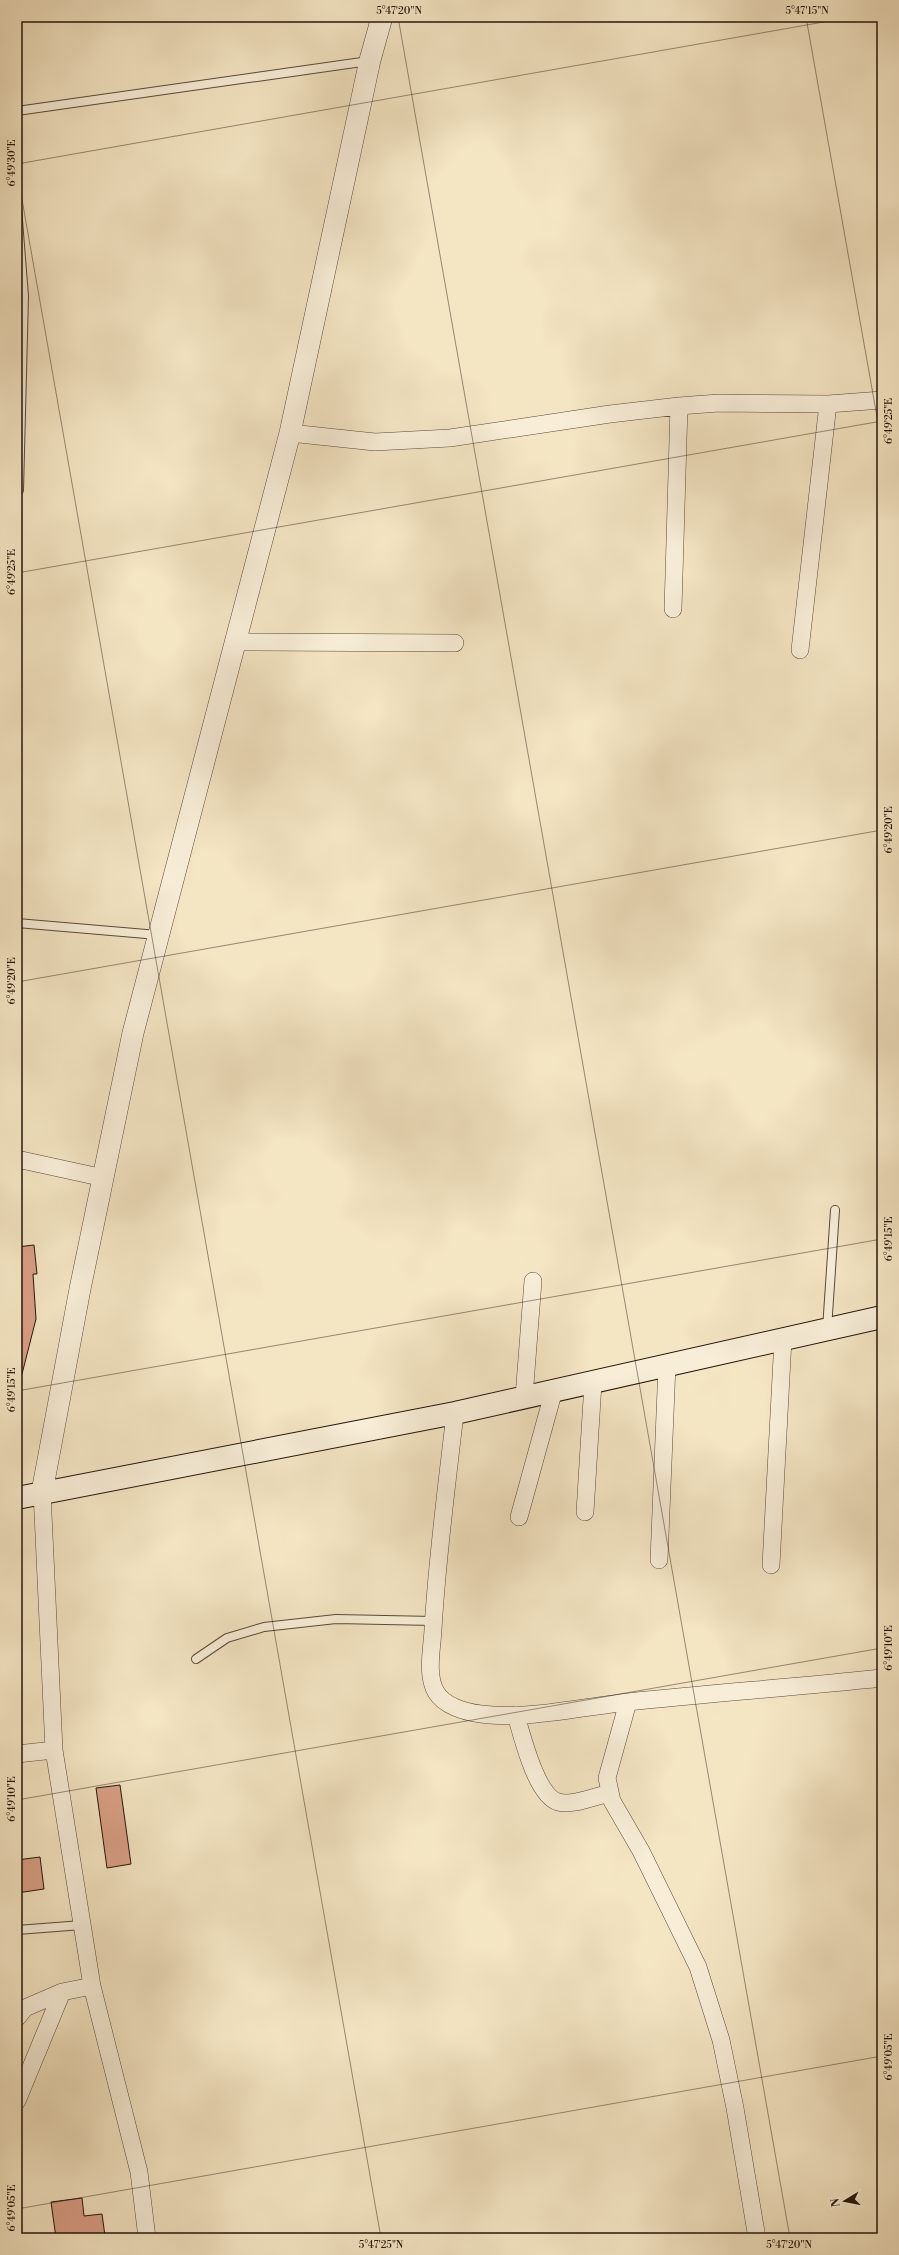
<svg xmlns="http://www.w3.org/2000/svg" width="899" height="2255" viewBox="0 0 899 2255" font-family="'Libre Bodoni',serif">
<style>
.building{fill:#daa087;stroke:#25150a}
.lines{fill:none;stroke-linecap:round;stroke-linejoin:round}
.service-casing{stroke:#594938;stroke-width:10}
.minor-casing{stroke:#594938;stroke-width:18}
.tertiary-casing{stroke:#594938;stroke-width:22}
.secondary-casing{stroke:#25150a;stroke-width:24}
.service{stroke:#f8eed8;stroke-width:8}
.minor{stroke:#f8eed8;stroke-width:17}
.tertiary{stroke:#f8eed8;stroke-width:21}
.secondary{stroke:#f8eed8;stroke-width:22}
.ticks{fill:none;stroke:#25150a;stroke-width:1;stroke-opacity:0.45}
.neatline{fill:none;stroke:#25150a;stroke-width:1.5}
.ticks-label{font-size:10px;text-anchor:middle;fill:#25150a}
</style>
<rect width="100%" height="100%" fill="#f4e5c3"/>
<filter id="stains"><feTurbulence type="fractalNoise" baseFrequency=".005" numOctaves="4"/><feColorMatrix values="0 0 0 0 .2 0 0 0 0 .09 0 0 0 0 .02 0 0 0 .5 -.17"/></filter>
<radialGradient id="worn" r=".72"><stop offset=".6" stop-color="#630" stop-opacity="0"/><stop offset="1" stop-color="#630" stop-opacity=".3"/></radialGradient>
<!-- building -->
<path class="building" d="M34,1245L37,1274H33L36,1319L22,1374L17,1373V1247Z
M120,1785L131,1864L107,1868L96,1788Z
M40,1857L44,1889L17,1893V1860Z
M82,2198L84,2216L102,2214L105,2236L56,2238L51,2202Z"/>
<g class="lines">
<!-- service casing -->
<g class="service-casing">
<path id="service" d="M17,111L369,61
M17,208L24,296L19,490
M17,923L158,935
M827,1329L835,1210
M196,1659L227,1638L264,1627L336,1619L434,1621
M17,1930L82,1925"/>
</g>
<!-- minor casing -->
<g class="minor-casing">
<path id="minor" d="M290,433L375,442L450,438L610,414L679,406L719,403L828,404L882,400
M673,609L679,406
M237,642L455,643
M800,650L828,404
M17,1159L104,1178
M524,1397L533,1281
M455,1413C447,1485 437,1557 433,1630C432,1649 426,1675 436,1692C444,1706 465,1712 481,1714C524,1720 584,1707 628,1702C713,1693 797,1687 882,1678
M42,1492L54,1750L92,1986L139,2172L147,2238
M585,1512L593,1383
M519,1517L554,1390
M659,1560L667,1365
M771,1565L783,1339
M628,1702L607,1778L612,1801L641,1851L698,1967L721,2040L735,2108L757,2238
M516,1715C522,1736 536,1795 558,1802C574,1806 595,1796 610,1793
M17,1754L54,1750
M17,2018L25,2008L62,1992L92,1986
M17,2101L62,1992"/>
</g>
<!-- tertiary casing -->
<g class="tertiary-casing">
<path id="tertiary" d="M42,1492L80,1289L133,1033L290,433L370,60L382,17"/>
</g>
<!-- secondary casing -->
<g class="secondary-casing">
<path id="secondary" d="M17,1498L455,1413L882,1317"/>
</g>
<!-- service -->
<use href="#service" class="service"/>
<!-- minor -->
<use href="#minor" class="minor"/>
<!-- tertiary -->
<use href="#tertiary" class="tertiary"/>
<!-- secondary -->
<use href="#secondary" class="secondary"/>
</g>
<!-- ticks -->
<path class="ticks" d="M398,17L790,2238M806,17L882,445M17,164L852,17M17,171L381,2238M17,573L882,421M17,982L882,830M17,1391L882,1239M17,1800L882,1648M17,2209L882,2056"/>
<!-- margin -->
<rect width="899" height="2255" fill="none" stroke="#f4e5c3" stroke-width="44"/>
<!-- north arrow -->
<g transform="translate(845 2201) rotate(260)" stroke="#f8eed8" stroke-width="3" paint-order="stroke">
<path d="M0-3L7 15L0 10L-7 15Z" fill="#25150a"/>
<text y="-6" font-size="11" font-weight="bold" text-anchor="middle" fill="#25150a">N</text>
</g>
<rect x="22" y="22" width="855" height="2211" class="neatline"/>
<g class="ticks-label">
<text x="399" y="14">5°47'20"N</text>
<text x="807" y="14">5°47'15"N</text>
<text transform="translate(11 163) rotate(-90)" y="4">6°49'30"E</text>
<text transform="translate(888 421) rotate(-90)" y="4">6°49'25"E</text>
<text transform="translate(11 572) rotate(-90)" y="4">6°49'25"E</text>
<text transform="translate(888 830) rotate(-90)" y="4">6°49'20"E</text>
<text transform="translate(11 981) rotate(-90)" y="4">6°49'20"E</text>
<text transform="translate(888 1239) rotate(-90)" y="4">6°49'15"E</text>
<text transform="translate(11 1390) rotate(-90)" y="4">6°49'15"E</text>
<text transform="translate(888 1648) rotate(-90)" y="4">6°49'10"E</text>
<text transform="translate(11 1799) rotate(-90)" y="4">6°49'10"E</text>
<text transform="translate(888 2057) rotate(-90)" y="4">6°49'05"E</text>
<text transform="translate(11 2208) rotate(-90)" y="4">6°49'05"E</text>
<text x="381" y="2248">5°47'25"N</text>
<text x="789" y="2248">5°47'20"N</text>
</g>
<rect width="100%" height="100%" filter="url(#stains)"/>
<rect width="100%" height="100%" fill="url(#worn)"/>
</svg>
